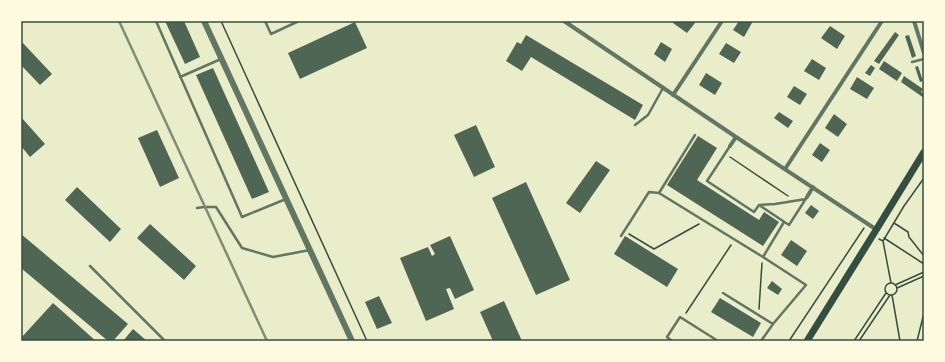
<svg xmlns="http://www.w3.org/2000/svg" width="945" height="362" viewBox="0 0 945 362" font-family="'Libre Baskerville',serif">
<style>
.building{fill:#4f6655}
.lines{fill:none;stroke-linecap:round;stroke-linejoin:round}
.path{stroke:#344e41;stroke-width:1.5}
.service{stroke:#617663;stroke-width:2.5}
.minor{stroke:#617663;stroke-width:4}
.tertiary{stroke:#617663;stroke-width:6}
.secondary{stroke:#344e41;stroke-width:7}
.rail{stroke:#7c8e77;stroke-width:2.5}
.neatline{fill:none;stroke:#344e41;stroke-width:1.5}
</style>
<rect width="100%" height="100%" fill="#e9edc9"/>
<!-- building -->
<path class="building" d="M165,21H184L200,57L185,64Z
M674,21H693L695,23L687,33L673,23Z
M739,21H753L744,37L733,30Z
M355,22L367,48L300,79L288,53Z
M830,26L845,36L837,49L821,38Z
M895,32L899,35L879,64L874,61Z
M526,35L643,105L635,120L531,57L522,71L506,61L517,42L521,44Z
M909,35L916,56L912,58L905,36Z
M21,41L52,74L40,85L21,65Z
M661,42L672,49L665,62L654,54Z
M726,43L741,52L734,63L719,54Z
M812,59L826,68L819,80L804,71Z
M884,61L902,73L897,81L879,69Z
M871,65L875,68L870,76L865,73Z
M918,66L923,81L920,82L915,67Z
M213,68L269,192L252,199L196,75Z
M706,73L722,83L715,95L699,85Z
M904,76L923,89L921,92L924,94V98L901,82Z
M857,77L874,88L867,99L850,89Z
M794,86L807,94L800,105L787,97Z
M779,112L793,121L788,128L774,118Z
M834,114L847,124L838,137L825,128Z
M21,117L45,144L30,157L21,146Z
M476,125L495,167L474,177L454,135Z
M157,130L179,178L160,187L138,138Z
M698,136L717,148L697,180L759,220L764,212L779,222L763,246L667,185Z
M820,143L830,150L822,162L812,155Z
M596,161L610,170L580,213L566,203Z
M526,182L570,280L536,295L492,198Z
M77,187L121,229L110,242L65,200Z
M811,205L819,211L813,219L805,213Z
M150,224L196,266L184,280L137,238Z
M21,234L128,324L113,341H108L21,268Z
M450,236L474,290L455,299L450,288L446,289L454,309L426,321L400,258L428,247L432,256L435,254L430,245Z
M625,236L678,269L667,287L614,254Z
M791,240L807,251L797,266L781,255Z
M772,281L782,289L778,295L767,288Z
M379,296L392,323L377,329L365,302Z
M720,298L761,323L753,337L711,312Z
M504,301L522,341H493L480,312Z
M53,303L96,341H21V338Z
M133,329L147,341H123Z"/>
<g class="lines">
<!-- path -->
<path class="path" d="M221,21L367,341
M730,157L788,196
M894,223L908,232L909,237L924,256
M629,234L654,249L699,224
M884,238L924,264
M879,239L883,241L904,206L924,178
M883,241L891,283
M885 289a6 6 0 1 1 12 0a6 6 0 1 1-12 0Z
M895,285L924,272
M897,288L924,276
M892,295L900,341
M759,309L762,263
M686,313L731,245
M789,341L864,228
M854,341L886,293
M859,341L890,295
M917,341L924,313"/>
<!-- service -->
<path class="service" d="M156,21L242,217L286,199
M265,21L271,34L299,21
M912,62L924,59
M180,77L221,59
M635,125L648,115L663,88
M730,146L707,181L754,212L759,205L789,225L807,197
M659,193L695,135
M759,205L775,204L806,199
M197,208L204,207H216L242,248L273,257L310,250
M621,236L649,192L659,193L763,257L784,222
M90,266L165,341
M723,293L773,324
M672,341L667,337L680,317L718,341
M761,341L773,324L806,285L763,257"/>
<!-- minor -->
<path class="minor" d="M564,21L736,137L877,230
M914,21L924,53
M673,95L722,21
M730,146L736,137
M785,169L882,21
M807,197L813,187"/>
<!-- tertiary -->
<path class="tertiary" d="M204,21L352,341"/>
<!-- secondary -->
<path class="secondary" d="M807,341L873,235L924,152"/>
<!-- rail -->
<path class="rail" d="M119,21L267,341"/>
</g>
<!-- border -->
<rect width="945" height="362" fill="none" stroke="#fefae0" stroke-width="44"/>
<rect x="22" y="22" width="901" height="318" class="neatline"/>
</svg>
